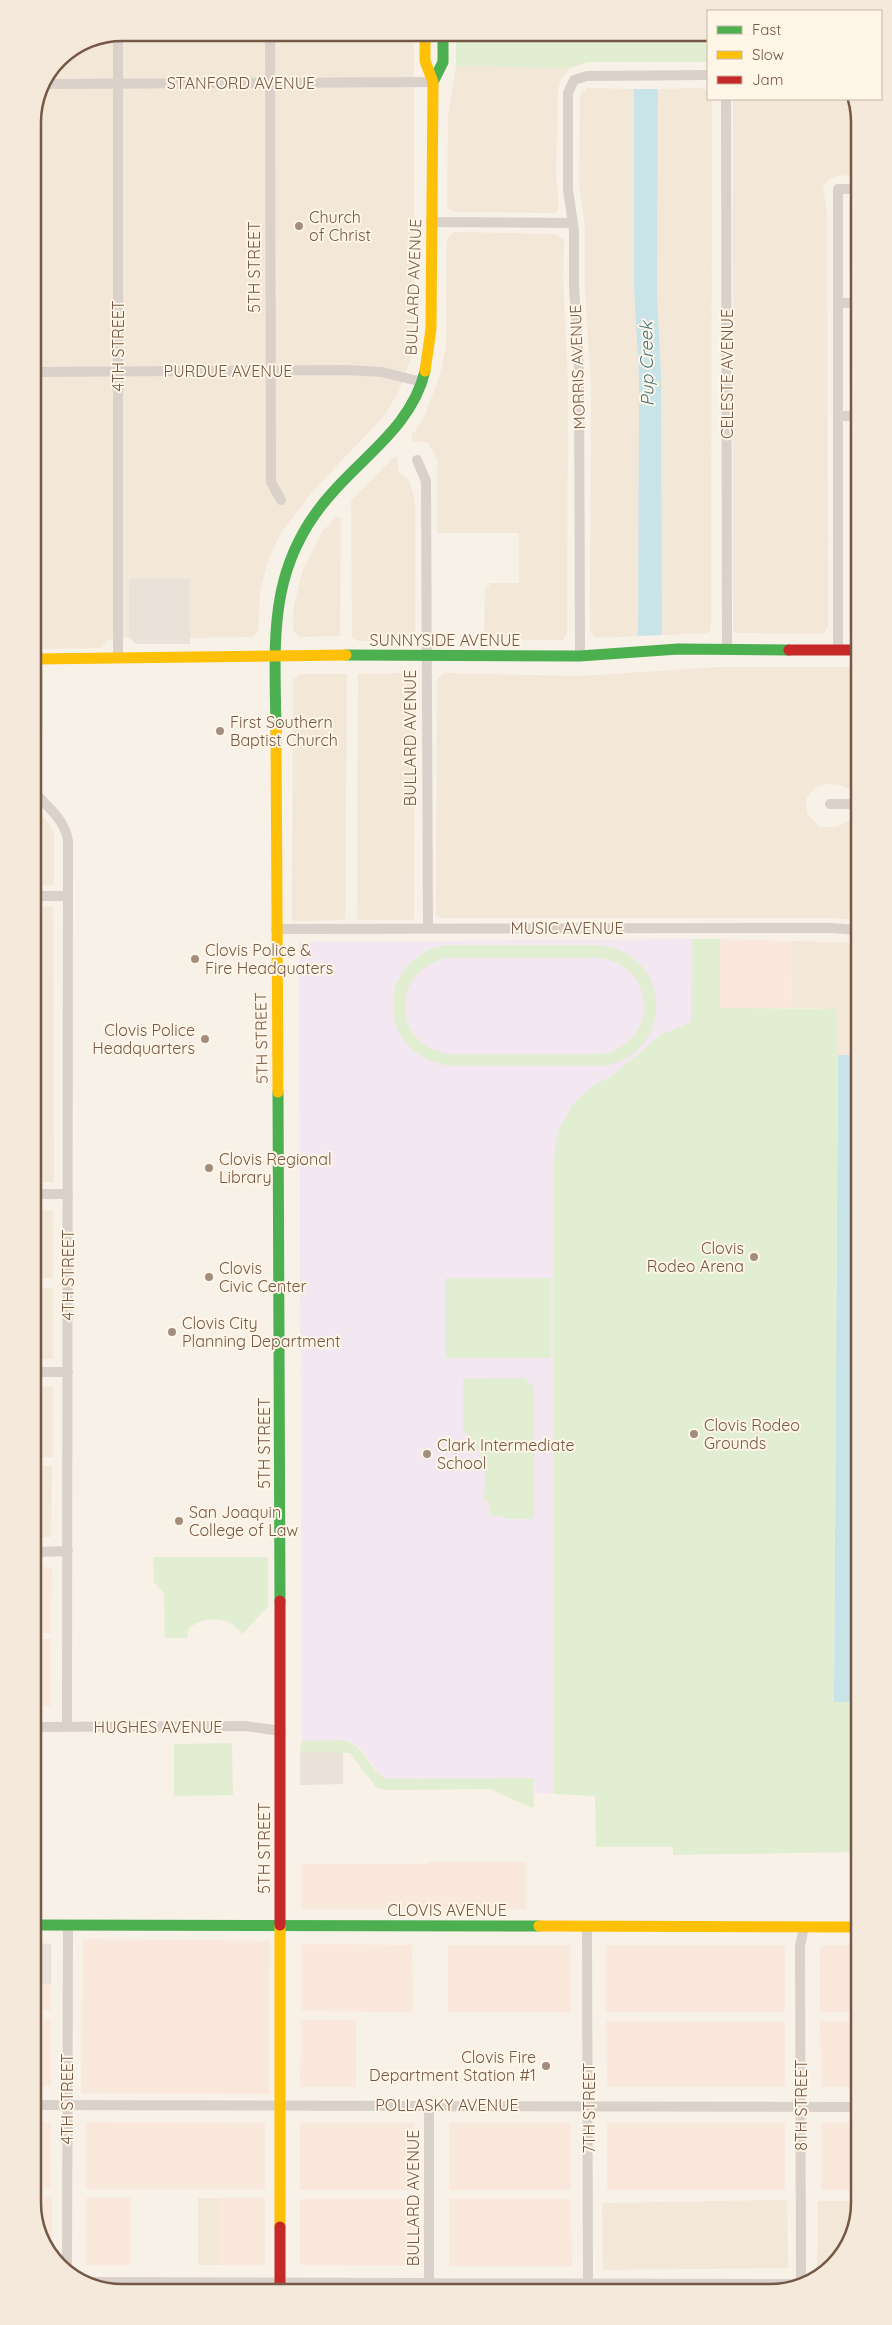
<svg xmlns="http://www.w3.org/2000/svg" width="892" height="2325" viewBox="0 0 892 2325" font-family="Quicksand,sans-serif">
<style>
.residential{fill:#f3e7d7}
.commercial{fill:#fbe8dd}
.industrial{fill:#eae1d8}
.education{fill:#f3e7f1}
.green{fill:#e2eed1;fill-rule:evenodd}
.water{fill:#c8e4e8}
.lines{fill:none;stroke-linecap:round;stroke-linejoin:round}
.street{stroke:#dad1cb;stroke-width:10}
.fast{stroke:#4caf50;stroke-width:11}
.slow{stroke:#ffc107;stroke-width:11}
.jam{stroke:#c62828;stroke-width:11}
.poi-dot{fill:#a38e7e;stroke:#fff6e8;stroke-width:2}
.labels{text-anchor:middle;stroke-width:4;stroke-linejoin:round;paint-order:stroke}
.street-label{font-size:16px;fill:#765846;stroke:#fff6e8}
.poi-label{font-size:16px;fill:#765846;stroke:#fff6e8;text-anchor:start}
.water-label{font-size:18px;font-style:italic;fill:#3c7783;stroke:#fff6e8}
.rim{fill:none;stroke:#765846;stroke-width:2.5}
</style>
<rect width="100%" height="100%" fill="#f7f1e7"/>
<!-- residential -->
<path class="residential" d="M122,33H414V326L411,359L398,393L384,416L312,492L280,534L267,564L260,591L258,631L252,637L190,638V579L129,580V637L108,640L100,648L33,649V117L59,59L88,39Z
M456,66L570,68L561,79L558,90L556,176L559,208L555,213L453,212L447,207L448,116Z
M587,88L634,89V288L639,379L638,636L596,638L590,631L591,385L585,291V225L579,186L580,95Z
M703,88L708,92V99H712L711,630L707,633L662,635L661,373L657,295L658,89Z
M733,99H856V180L844,175L837,176L826,182L823,188L827,213L828,628L823,634L736,633L733,630Z
M853,202H857V293L850,290L849,206Z
M454,232L556,234L564,240L563,278L568,382L567,633L563,640H484L485,587H489V583H519V533H437V460L429,443L412,441V435L424,418L440,374L446,347L447,240Z
M854,314H857V404L850,400L849,319Z
M853,428H857V632L849,627V431Z
M397,457L399,473L409,480L415,501V633L408,641H358L352,638L351,501L393,458Z
M337,516L341,519L340,636L299,637L293,630V610L303,569L322,532Z
M720,667H857V793L840,785L828,784L816,787L807,797L806,805L807,814L820,827H836L857,817L858,920L830,918H441L436,915L437,679L444,673L578,676Z
M410,673L415,678L414,920H357L358,674Z
M300,674H347L345,920L292,921L293,680Z
M34,807L50,825L54,834V885H34Z
M34,907H53L54,1182H34Z
M791,941L858,943L859,1696L857,1694V1055H838V1009L792,1008Z
M34,1210L53,1211V1278H34Z
M34,1288H53V1359H34Z
M34,1387H53V1457H35Z
M35,1466H52L51,1537H35Z
M198,2198H220V2265H198Z
M787,2200L788,2268L603,2270L602,2203Z
M818,2201H859L841,2257L822,2270L817,2266Z"/>
<!-- commercial -->
<path class="commercial" d="M720,939L791,941L792,1008H720Z
M35,1567H52L51,1633H35Z
M35,1639H51V1706H35Z
M428,1862H526V1909H301V1864H427Z
M83,1939L270,1941L269,2094L81,2093Z
M301,1944L412,1945L413,2012L301,2011Z
M448,1945H570L571,2012H448Z
M608,1945H782L785,1947V2012H606V1947Z
M824,1945H859V2012H820V1949Z
M35,1984H51V2010H35Z
M35,2019H51V2086H35Z
M301,2020H356V2087H300Z
M606,2021L785,2022V2085L783,2087H607Z
M820,2021H859V2087H822L821,2086Z
M35,2122H51V2189H36Z
M86,2122L265,2123V2189H86Z
M300,2123H414V2186L411,2190H300Z
M449,2123H571V2190H449Z
M607,2123H785V2190H607Z
M821,2123H859V2190H821Z
M36,2197H52V2253L36,2226Z
M86,2198H131V2265H86Z
M220,2198H265V2265H220Z
M300,2199H415V2266L300,2265Z
M449,2199H571L572,2266H449Z"/>
<!-- industrial -->
<path class="industrial" d="M129,579H190V644H136L129,637Z
M300,1752H343V1784L300,1785Z
M35,1943L51,1944V1984H35Z"/>
<!-- education -->
<path class="education" d="M692,939V1022L662,1034L614,1074L591,1087L553,1167L554,1794L534,1793L533,1778L388,1779L382,1777L360,1748L351,1742L302,1741L299,942Z"/>
<!-- green -->
<path class="green" d="M456,33H708V62H588L570,68L456,66Z
M33,669H43V730H34Z
M692,939H720V1008L838,1009L834,1701L859,1702V1852L673,1855V1847H596L595,1796L554,1794L553,1167L557,1133L573,1104L591,1087L614,1074L662,1034L691,1022Z
M444,945H597C671,951 678,1049 606,1066H452C378,1059 371,962 444,945ZM446,958H597C656,963 661,1040 603,1054H452C393,1049 388,972 446,958Z
M445,1278H551V1358H445Z
M524,1378L534,1387V1519H504L503,1517L490,1515V1504L483,1499C489,1475 484,1447 463,1431V1379Z
M153,1557H268V1607L242,1634C239,1630 235,1625 230,1623C218,1616 199,1619 189,1628L187,1638H165L164,1593L154,1582Z
M343,1740C368,1746 368,1772 388,1779L533,1778L534,1806L532,1808L490,1789L384,1790L376,1787L350,1753L300,1752L302,1741Z
M232,1743L233,1795L174,1796V1744Z"/>
<!-- water -->
<path class="water" d="M634,89H658L657,295L661,373L662,635L638,636L639,379L634,288Z
M838,1055H857V1694L859,1702H834Z"/>
<g class="lines">
<!-- street -->
<path class="street" d="M270,33L271,482L281,500
M48,84L433,82
M726,99L727,648
M431,222L573,223
M838,303H857
M33,372L345,370L382,372L422,382
M838,416H857
M417,460L426,481L428,929
M838,650V189H856
M580,656L579,371L574,286V231L568,190V93L574,80L587,76L708,75
M118,658V33
M34,792C48,807 65,820 68,841L67,1727
M830,804H857
M34,896H68
M276,929L831,928L858,930
M34,1194H68
M34,1372H68
M35,1552L68,1551
M35,1727L245,1726L281,1731
M587,1926L588,2289
M35,2105L859,2107
M67,2272L68,1925
M91,2282L802,2284
M801,2284L800,1946L804,1927
M429,2291V2105"/>
<!-- fast -->
<path class="fast" d="M433,82L443,62V33
M346,655L580,656L678,649L789,650
M276,731C275,640 266,566 332,493C366,454 412,425 425,371
M278,1092L280,1601
M35,1925L539,1926"/>
<!-- slow -->
<path class="slow" d="M425,33V61L433,82L431,329L425,371
M33,659L346,655
M276,731L278,1092
M280,1925V2227
M539,1926L859,1927"/>
<!-- jam -->
<path class="jam" d="M789,650H857
M280,1601V1925
M280,2227V2292"/>
</g>
<!-- markers -->
<g class="poi-dot">
<circle cx="299" cy="226" r="5"/>
<circle cx="220" cy="731" r="5"/>
<circle cx="195" cy="959" r="5"/>
<circle cx="205" cy="1039" r="5"/>
<circle cx="209" cy="1168" r="5"/>
<circle cx="754" cy="1257" r="5"/>
<circle cx="209" cy="1277" r="5"/>
<circle cx="172" cy="1332" r="5"/>
<circle cx="694" cy="1434" r="5"/>
<circle cx="427" cy="1454" r="5"/>
<circle cx="179" cy="1521" r="5"/>
<circle cx="546" cy="2066" r="5"/>
</g>
<g class="labels">
<!-- street labels -->
<g class="street-label">
<text x="241" y="89">STANFORD AVENUE</text>
<text transform="translate(254 267) rotate(-90)" y="6">5TH STREET</text>
<text transform="translate(413 287) rotate(-88)" y="6">BULLARD AVENUE</text>
<text transform="translate(118 346) rotate(-90)" y="6">4TH STREET</text>
<text transform="translate(577 367) rotate(-92)" y="6">MORRIS AVENUE</text>
<text x="228" y="377">PURDUE AVENUE</text>
<text transform="translate(727 374) rotate(-90)" y="6">CELESTE AVENUE</text>
<text x="445" y="646">SUNNYSIDE AVENUE</text>
<text transform="translate(410 738) rotate(-90)" y="6">BULLARD AVENUE</text>
<text x="567" y="934">MUSIC AVENUE</text>
<text transform="translate(261 1038) rotate(-91)" y="6">5TH STREET</text>
<text transform="translate(68 1275) rotate(-90)" y="6">4TH STREET</text>
<text transform="translate(264 1443) rotate(-90)" y="6">5TH STREET</text>
<text x="158" y="1733">HUGHES AVENUE</text>
<text transform="translate(264 1848) rotate(-90)" y="6">5TH STREET</text>
<text x="447" y="1916">CLOVIS AVENUE</text>
<text transform="translate(67 2099) rotate(-90)" y="6">4TH STREET</text>
<text x="447" y="2111">POLLASKY AVENUE</text>
<text transform="translate(801 2105) rotate(-90)" y="6">8TH STREET</text>
<text transform="translate(589 2108) rotate(-90)" y="6">7TH STREET</text>
<text transform="translate(413 2198) rotate(-90)" y="6">BULLARD AVENUE</text>
</g>
<!-- poi labels -->
<g class="poi-label">
<text x="309" y="223">Church<tspan x="309" dy="18">of Christ</tspan></text>
<text x="230" y="728">First Southern<tspan x="230" dy="18">Baptist Church</tspan></text>
<text x="205" y="956">Clovis Police &amp;<tspan x="205" dy="18">Fire Headquaters</tspan></text>
<text x="195" y="1036" text-anchor="end">Clovis Police<tspan x="195" dy="18">Headquarters</tspan></text>
<text x="219" y="1165">Clovis Regional<tspan x="219" dy="18">Library</tspan></text>
<text x="744" y="1254" text-anchor="end">Clovis<tspan x="744" dy="18">Rodeo Arena</tspan></text>
<text x="219" y="1274">Clovis<tspan x="219" dy="18">Civic Center</tspan></text>
<text x="182" y="1329">Clovis City<tspan x="182" dy="18">Planning Department</tspan></text>
<text x="704" y="1431">Clovis Rodeo<tspan x="704" dy="18">Grounds</tspan></text>
<text x="437" y="1451">Clark Intermediate<tspan x="437" dy="18">School</tspan></text>
<text x="189" y="1518">San Joaquin<tspan x="189" dy="18">College of Law</tspan></text>
<text x="536" y="2063" text-anchor="end">Clovis Fire<tspan x="536" dy="18">Department Station #1</tspan></text>
</g>
<!-- water labels -->
<g class="water-label">
<text transform="translate(647 364) rotate(-91)" y="6">Pup Creek</text>
</g>
</g>
<!-- crop -->
<path d="M0 0H892V2325H0ZM122 41H770A81 81 0 0 1 851 122V2203A81 81 0 0 1 770 2284H122A81 81 0 0 1 41 2203V122A81 81 0 0 1 122 41Z" fill="#f4e9db" fill-rule="evenodd"/>
<path class="rim" d="M122 41H770A81 81 0 0 1 851 122V2203A81 81 0 0 1 770 2284H122A81 81 0 0 1 41 2203V122A81 81 0 0 1 122 41Z"/>
<!-- legend -->
<rect x="707" y="10" width="175" height="90" fill="#fff6e8" stroke="#c8b7a7"/>
<rect x="717" y="26" width="25" height="8" fill="#4caf50" stroke="#c8b7a7"/>
<text x="752" y="35" font-size="15" fill="#765846">Fast</text>
<rect x="717" y="51" width="25" height="8" fill="#ffc107" stroke="#c8b7a7"/>
<text x="752" y="60" font-size="15" fill="#765846">Slow</text>
<rect x="717" y="76" width="25" height="8" fill="#c62828" stroke="#c8b7a7"/>
<text x="752" y="85" font-size="15" fill="#765846">Jam</text>
</svg>
